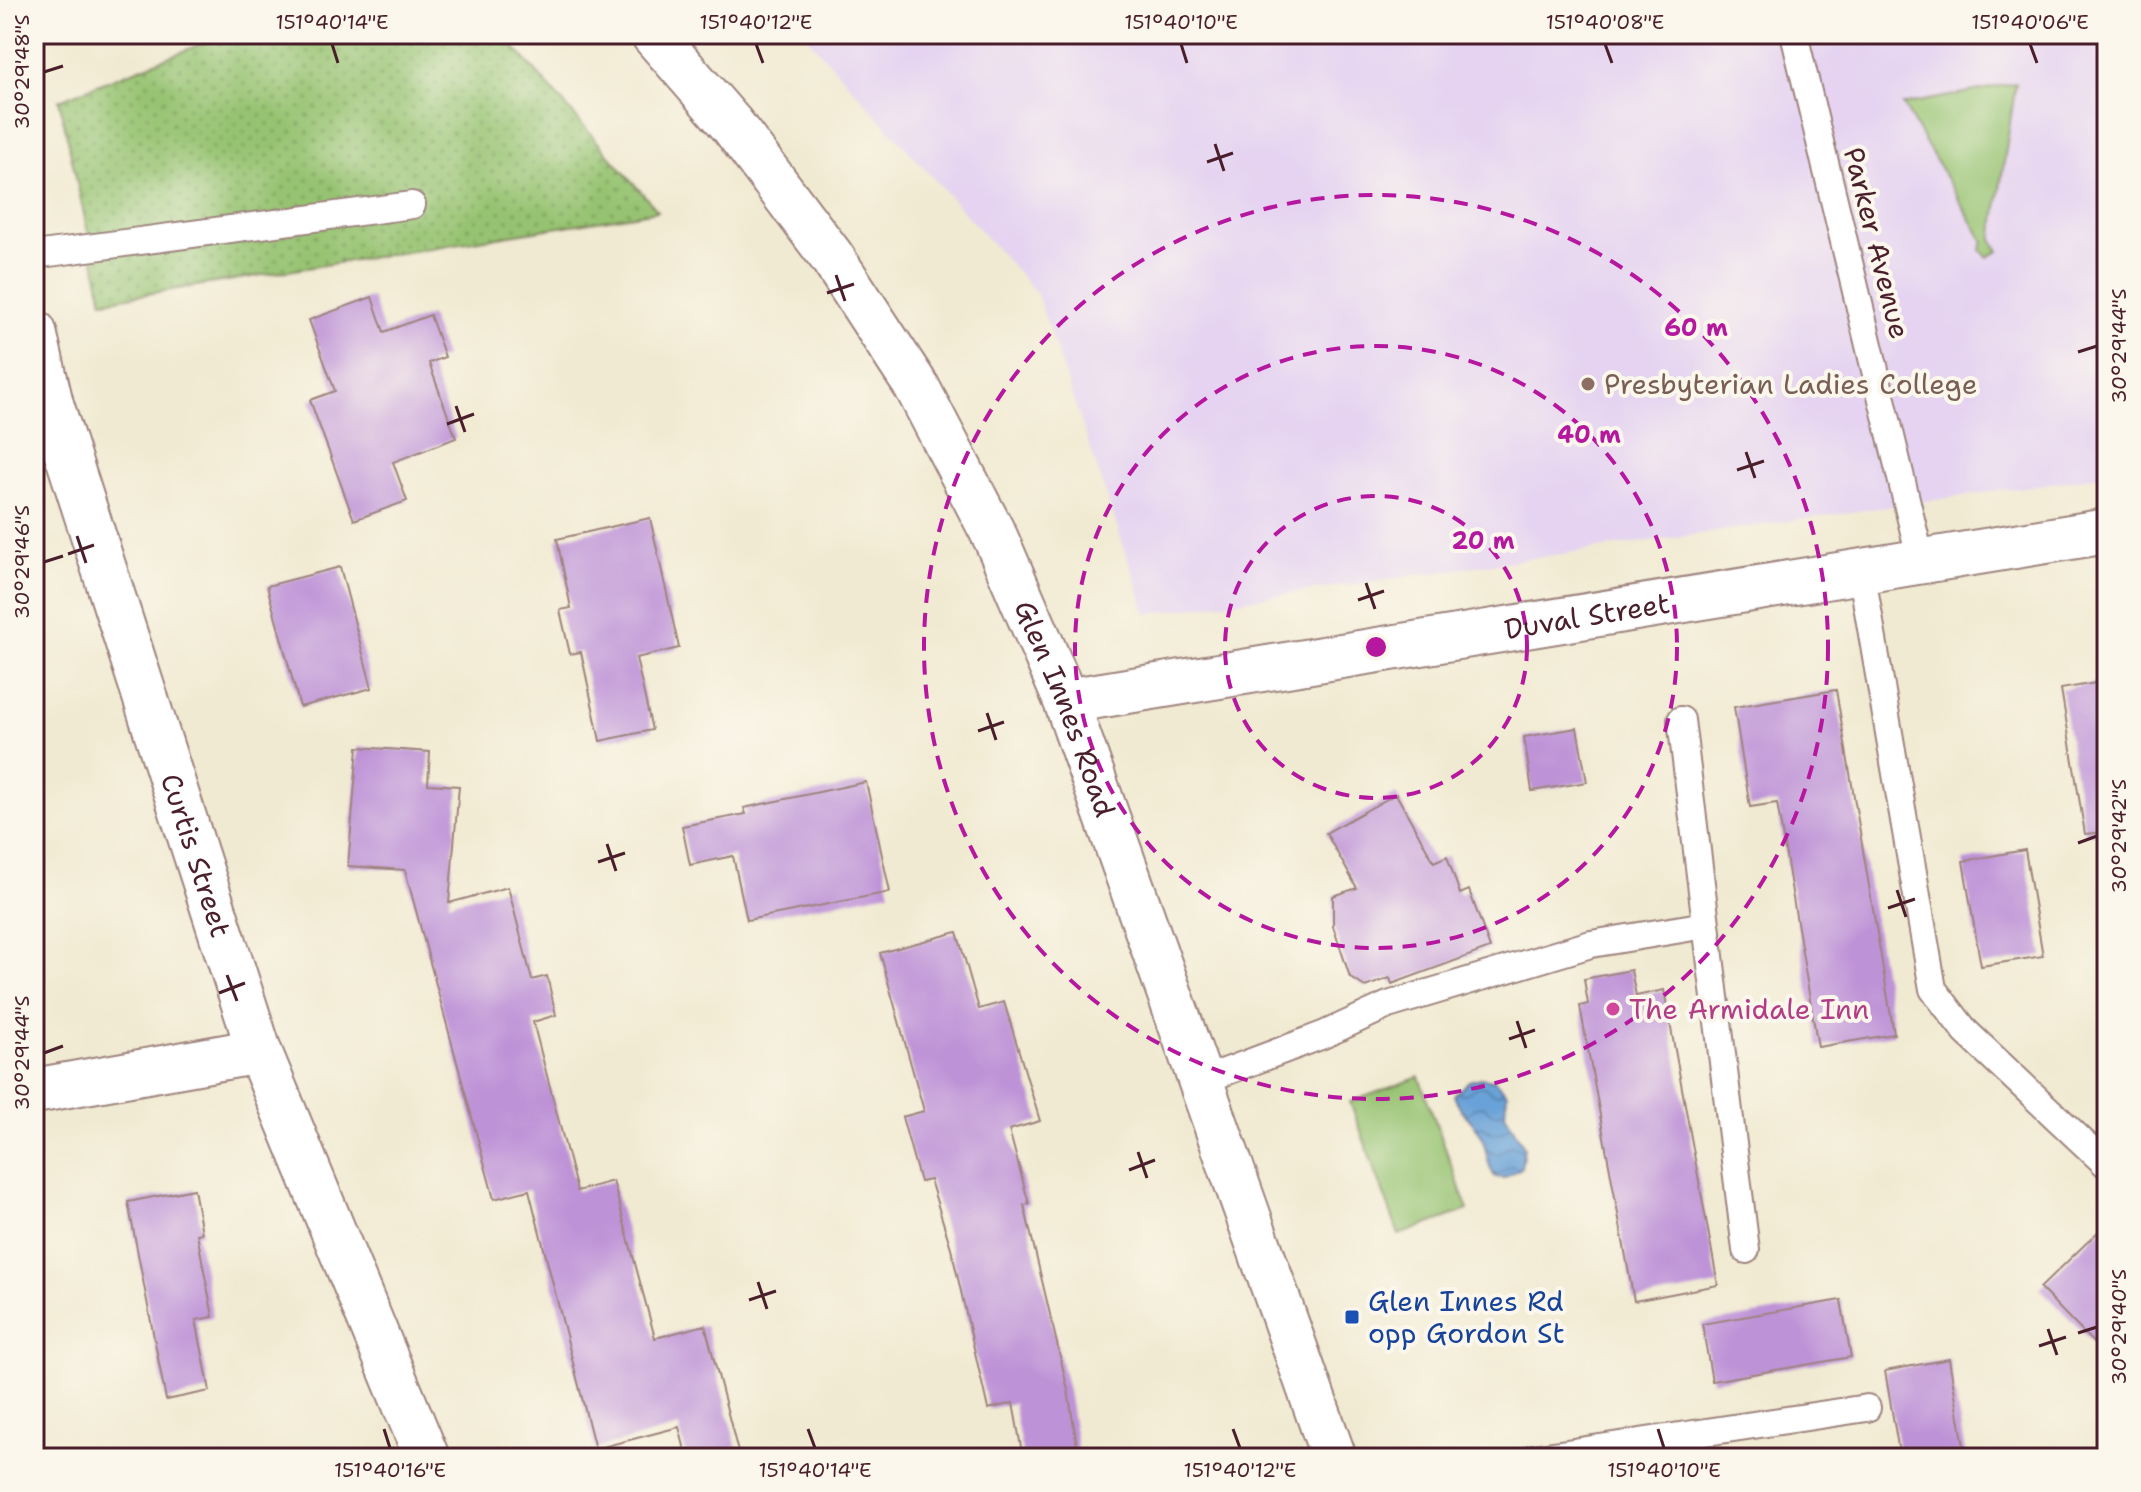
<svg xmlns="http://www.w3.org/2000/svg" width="2141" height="1492" viewBox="0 0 2141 1492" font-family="'Shantell Sans',sans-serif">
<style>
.built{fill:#e5d3f1}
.grass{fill:#96c371;stroke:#70714e;stroke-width:2}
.park{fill:url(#park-dots);stroke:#70714e;stroke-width:2}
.water{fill:url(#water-waves);stroke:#5a6082;stroke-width:2}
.building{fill:#bd92d7}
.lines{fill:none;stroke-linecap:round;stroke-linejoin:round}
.service-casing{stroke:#9e847e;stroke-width:30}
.minor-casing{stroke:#9e847e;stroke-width:48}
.secondary-casing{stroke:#9e847e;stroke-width:48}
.service{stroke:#fff;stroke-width:26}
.minor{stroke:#fff;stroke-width:44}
.secondary{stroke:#fff;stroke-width:44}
.ticks{fill:none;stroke:#4a1f2b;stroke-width:3}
.ring{fill:none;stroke:#b5179e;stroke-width:4;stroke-dasharray:14 10}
.education-dot{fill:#8d6e63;stroke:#fbf7ec;stroke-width:3}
.hotel-dot{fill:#d1479c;stroke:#fbf7ec;stroke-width:3}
.transit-dot{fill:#1a4fb4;stroke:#fbf7ec;stroke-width:3}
.labels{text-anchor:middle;stroke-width:8;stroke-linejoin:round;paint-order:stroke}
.street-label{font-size:28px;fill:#4a1f2b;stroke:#fbf7ec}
.education-label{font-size:28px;fill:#785e54;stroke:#fbf7ec;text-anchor:start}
.hotel-label{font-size:28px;fill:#b23c85;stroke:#fbf7ec;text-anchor:start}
.transit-label{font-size:28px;fill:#164399;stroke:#fbf7ec;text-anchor:start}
.centre{fill:#b5179e;stroke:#fbf7ec;stroke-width:4}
.ring-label{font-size:24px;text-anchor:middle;font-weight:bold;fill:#b5179e;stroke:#fbf7ec;stroke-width:8;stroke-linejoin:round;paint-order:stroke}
.neatline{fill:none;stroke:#4a1f2b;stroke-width:3}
.ticks-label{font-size:20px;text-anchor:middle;fill:#4a1f2b}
</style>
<defs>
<pattern id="park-dots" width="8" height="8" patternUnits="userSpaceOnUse" patternTransform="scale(2)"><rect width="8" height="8" fill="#96c371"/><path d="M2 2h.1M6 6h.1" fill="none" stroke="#7c9e5d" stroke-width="1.8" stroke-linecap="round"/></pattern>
<pattern id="water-waves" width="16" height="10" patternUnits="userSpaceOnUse" patternTransform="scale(2)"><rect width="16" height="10" fill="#69a2d8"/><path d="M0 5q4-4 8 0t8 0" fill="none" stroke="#5883af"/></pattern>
</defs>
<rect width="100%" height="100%" fill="#fbf7ec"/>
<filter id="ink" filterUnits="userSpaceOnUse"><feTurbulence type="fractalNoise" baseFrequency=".0125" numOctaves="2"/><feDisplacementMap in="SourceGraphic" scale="16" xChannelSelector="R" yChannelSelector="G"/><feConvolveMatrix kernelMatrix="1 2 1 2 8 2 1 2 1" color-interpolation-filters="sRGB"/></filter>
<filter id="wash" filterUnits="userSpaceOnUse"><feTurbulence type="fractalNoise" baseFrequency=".006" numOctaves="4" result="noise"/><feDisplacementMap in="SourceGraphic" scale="32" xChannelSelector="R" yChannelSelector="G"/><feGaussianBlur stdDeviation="1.8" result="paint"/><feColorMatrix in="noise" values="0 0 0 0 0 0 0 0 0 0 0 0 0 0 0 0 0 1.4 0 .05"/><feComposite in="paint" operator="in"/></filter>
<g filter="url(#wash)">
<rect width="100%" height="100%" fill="#f1ead2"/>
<!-- built -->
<path class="built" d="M804,34H2107V475L1147,614L1037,294Z"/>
<!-- grass -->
<path class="grass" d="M2016,83L1992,240L1999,251L1987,257L1981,250L1984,242L1903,105Z
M1419,1077L1468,1210L1399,1235L1350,1102Z"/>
<!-- park -->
<path class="park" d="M226,34H503L658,211L103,301L59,100Z"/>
<!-- water -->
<path class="water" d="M1481,1078L1494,1080L1507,1093L1505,1114L1524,1147L1521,1168L1504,1178L1495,1177C1486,1164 1487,1146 1480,1133C1471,1117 1459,1113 1454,1095L1469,1081Z"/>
<g id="blocks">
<!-- building -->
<path class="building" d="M372,297L384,332L430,315L445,357L429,363L456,438L393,462L407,501L354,520L310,400L335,391L309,320Z
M650,518L679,648L636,658L652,730L600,741L581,652L570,654L560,610L571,608L557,539Z
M340,567L372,688L300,707L267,586Z
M2107,681V832L2085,834L2061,689Z
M1836,690L1894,1034L1818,1047L1777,803L1750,807L1734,707Z
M1577,728L1587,782L1532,791L1524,737Z
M358,747L430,752L428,784L459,786L449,903L508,887L532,980L547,976L556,1015L533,1022L577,1191L613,1181L655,1338L705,1325L738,1452L713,1458H687L679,1427L595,1449L529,1190L494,1199L405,870L348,866Z
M866,782L890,892L747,920L733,856L690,865L682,826L746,814L744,808Z
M1396,794L1434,862L1447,856L1460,894L1469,890L1490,948L1392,984L1390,978L1365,987L1350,977L1333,926V896L1357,888L1326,833Z
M2025,850L2043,956L1981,966L1963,861Z
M957,932L979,1009L1004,1002L1040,1121L1009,1130L1029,1204L1024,1205L1068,1390L1079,1458H1023L1013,1403L988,1409L951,1248L930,1180L920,1182L902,1117L924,1111L880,953Z
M1631,970L1636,996L1664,990L1718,1285L1634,1301L1580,1006L1588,1004L1584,979Z
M194,1189L202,1233L197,1234L213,1317L196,1320L210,1391L166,1400L128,1202Z
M2107,1223V1357L2040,1288Z
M1841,1300L1851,1357L1712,1381L1702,1324Z
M1949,1359L1966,1458H1900L1885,1371Z"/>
</g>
</g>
<g filter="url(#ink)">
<use href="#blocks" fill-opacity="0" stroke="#9e847e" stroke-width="2"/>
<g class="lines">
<!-- service casing -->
<g class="service-casing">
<path id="service" d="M1794,34L1921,561
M34,255L412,205
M1861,570L1933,989L1966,1032L2107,1165
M1681,720L1746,1250
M1201,1081L1323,1035L1388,1005L1591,944L1706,925
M1533,1458L1867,1408"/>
</g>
<!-- minor casing -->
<g class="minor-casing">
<g id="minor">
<path id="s1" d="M34,332L51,404L259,1051L427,1458"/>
<path id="s2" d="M1066,701L2107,531"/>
<path d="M34,1091L259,1051"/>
</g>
</g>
<!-- secondary casing -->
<g class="secondary-casing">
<g id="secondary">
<path id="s3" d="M653,34L732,125L831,256L918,389L996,539L1066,701L1334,1458"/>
</g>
</g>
<!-- service -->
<use href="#service" class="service"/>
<!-- minor -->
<use href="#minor" class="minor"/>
<!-- secondary -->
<use href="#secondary" class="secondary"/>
</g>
</g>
<!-- ticks -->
<path class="ticks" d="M332,44L338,63M756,44L763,63M1181,44L1187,63M1605,44L1612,63M2030,44L2037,63M44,72L63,66M1215,144L1224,171M1207,162L1233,153M836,275L845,301M827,293L854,284M2078,352L2097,346M456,406L465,432M447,424L474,414M1746,452L1755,478M1737,470L1764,461M77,536L86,563M68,554L94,545M44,562L63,556M1366,583L1375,609M1358,600L1384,591M987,713L996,740M978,731L1004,722M2078,843L2097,836M607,844L616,871M598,862L625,853M1897,890L1906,917M1888,908L1915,899M227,975L237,1001M219,993L245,983M1517,1021L1526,1048M1509,1039L1535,1030M44,1053L63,1046M1138,1152L1147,1178M1129,1170L1155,1160M758,1282L767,1309M749,1300L776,1291M2048,1329L2057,1355M2078,1333L2097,1327M2039,1346L2066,1337M384,1429L390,1448M808,1429L815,1448M1233,1429L1240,1448M1658,1429L1664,1448"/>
<!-- distance rings -->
<g class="ring">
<circle cx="1376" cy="647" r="151"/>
<circle cx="1376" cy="647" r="301"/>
<circle cx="1376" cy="647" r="452"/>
</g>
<!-- markers -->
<circle class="education-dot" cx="1588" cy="384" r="8"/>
<circle class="hotel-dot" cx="1613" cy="1009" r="8"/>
<rect class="transit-dot" x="1344" y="1309" width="16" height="16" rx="4"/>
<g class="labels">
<!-- street labels -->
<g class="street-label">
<text transform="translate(1877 243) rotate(76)" y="10">Parker Avenue</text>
<text dy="10" stroke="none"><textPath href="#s2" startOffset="528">Duval Street</textPath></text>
<text dy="10" stroke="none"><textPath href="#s3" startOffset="796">Glen Innes Road</textPath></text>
<text dy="10" stroke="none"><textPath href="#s1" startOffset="548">Curtis Street</textPath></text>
</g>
<!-- education labels -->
<g class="education-label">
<text x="1604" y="394">Presbyterian Ladies College</text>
</g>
<!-- hotel labels -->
<g class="hotel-label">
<text x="1629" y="1019">The Armidale Inn</text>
</g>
<!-- transit labels -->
<g class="transit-label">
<text x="1368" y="1311">Glen Innes Rd<tspan x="1368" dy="32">opp Gordon St</tspan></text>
</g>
</g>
<circle cx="1376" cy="647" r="12" class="centre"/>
<g class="ring-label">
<text x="1696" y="336">60 m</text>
<text x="1589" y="443">40 m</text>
<text x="1483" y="549">20 m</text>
</g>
<!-- margin -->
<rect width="2141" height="1492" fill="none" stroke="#fbf7ec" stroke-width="88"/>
<rect x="44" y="44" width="2053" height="1404" class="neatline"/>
<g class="ticks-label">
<text x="332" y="29">151°40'14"E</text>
<text x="756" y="29">151°40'12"E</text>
<text x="1181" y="29">151°40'10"E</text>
<text x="1605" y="29">151°40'08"E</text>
<text x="2030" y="29">151°40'06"E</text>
<text transform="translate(22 72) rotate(-90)" y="7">30°29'48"S</text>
<text transform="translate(2119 346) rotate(-90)" y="7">30°29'44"S</text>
<text transform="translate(22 562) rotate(-90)" y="7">30°29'46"S</text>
<text transform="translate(2119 836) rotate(-90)" y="7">30°29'42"S</text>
<text transform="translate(22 1053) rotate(-90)" y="7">30°29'44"S</text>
<text transform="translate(2119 1327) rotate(-90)" y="7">30°29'40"S</text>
<text x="390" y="1477">151°40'16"E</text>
<text x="815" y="1477">151°40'14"E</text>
<text x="1240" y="1477">151°40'12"E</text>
<text x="1664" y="1477">151°40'10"E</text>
</g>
</svg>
